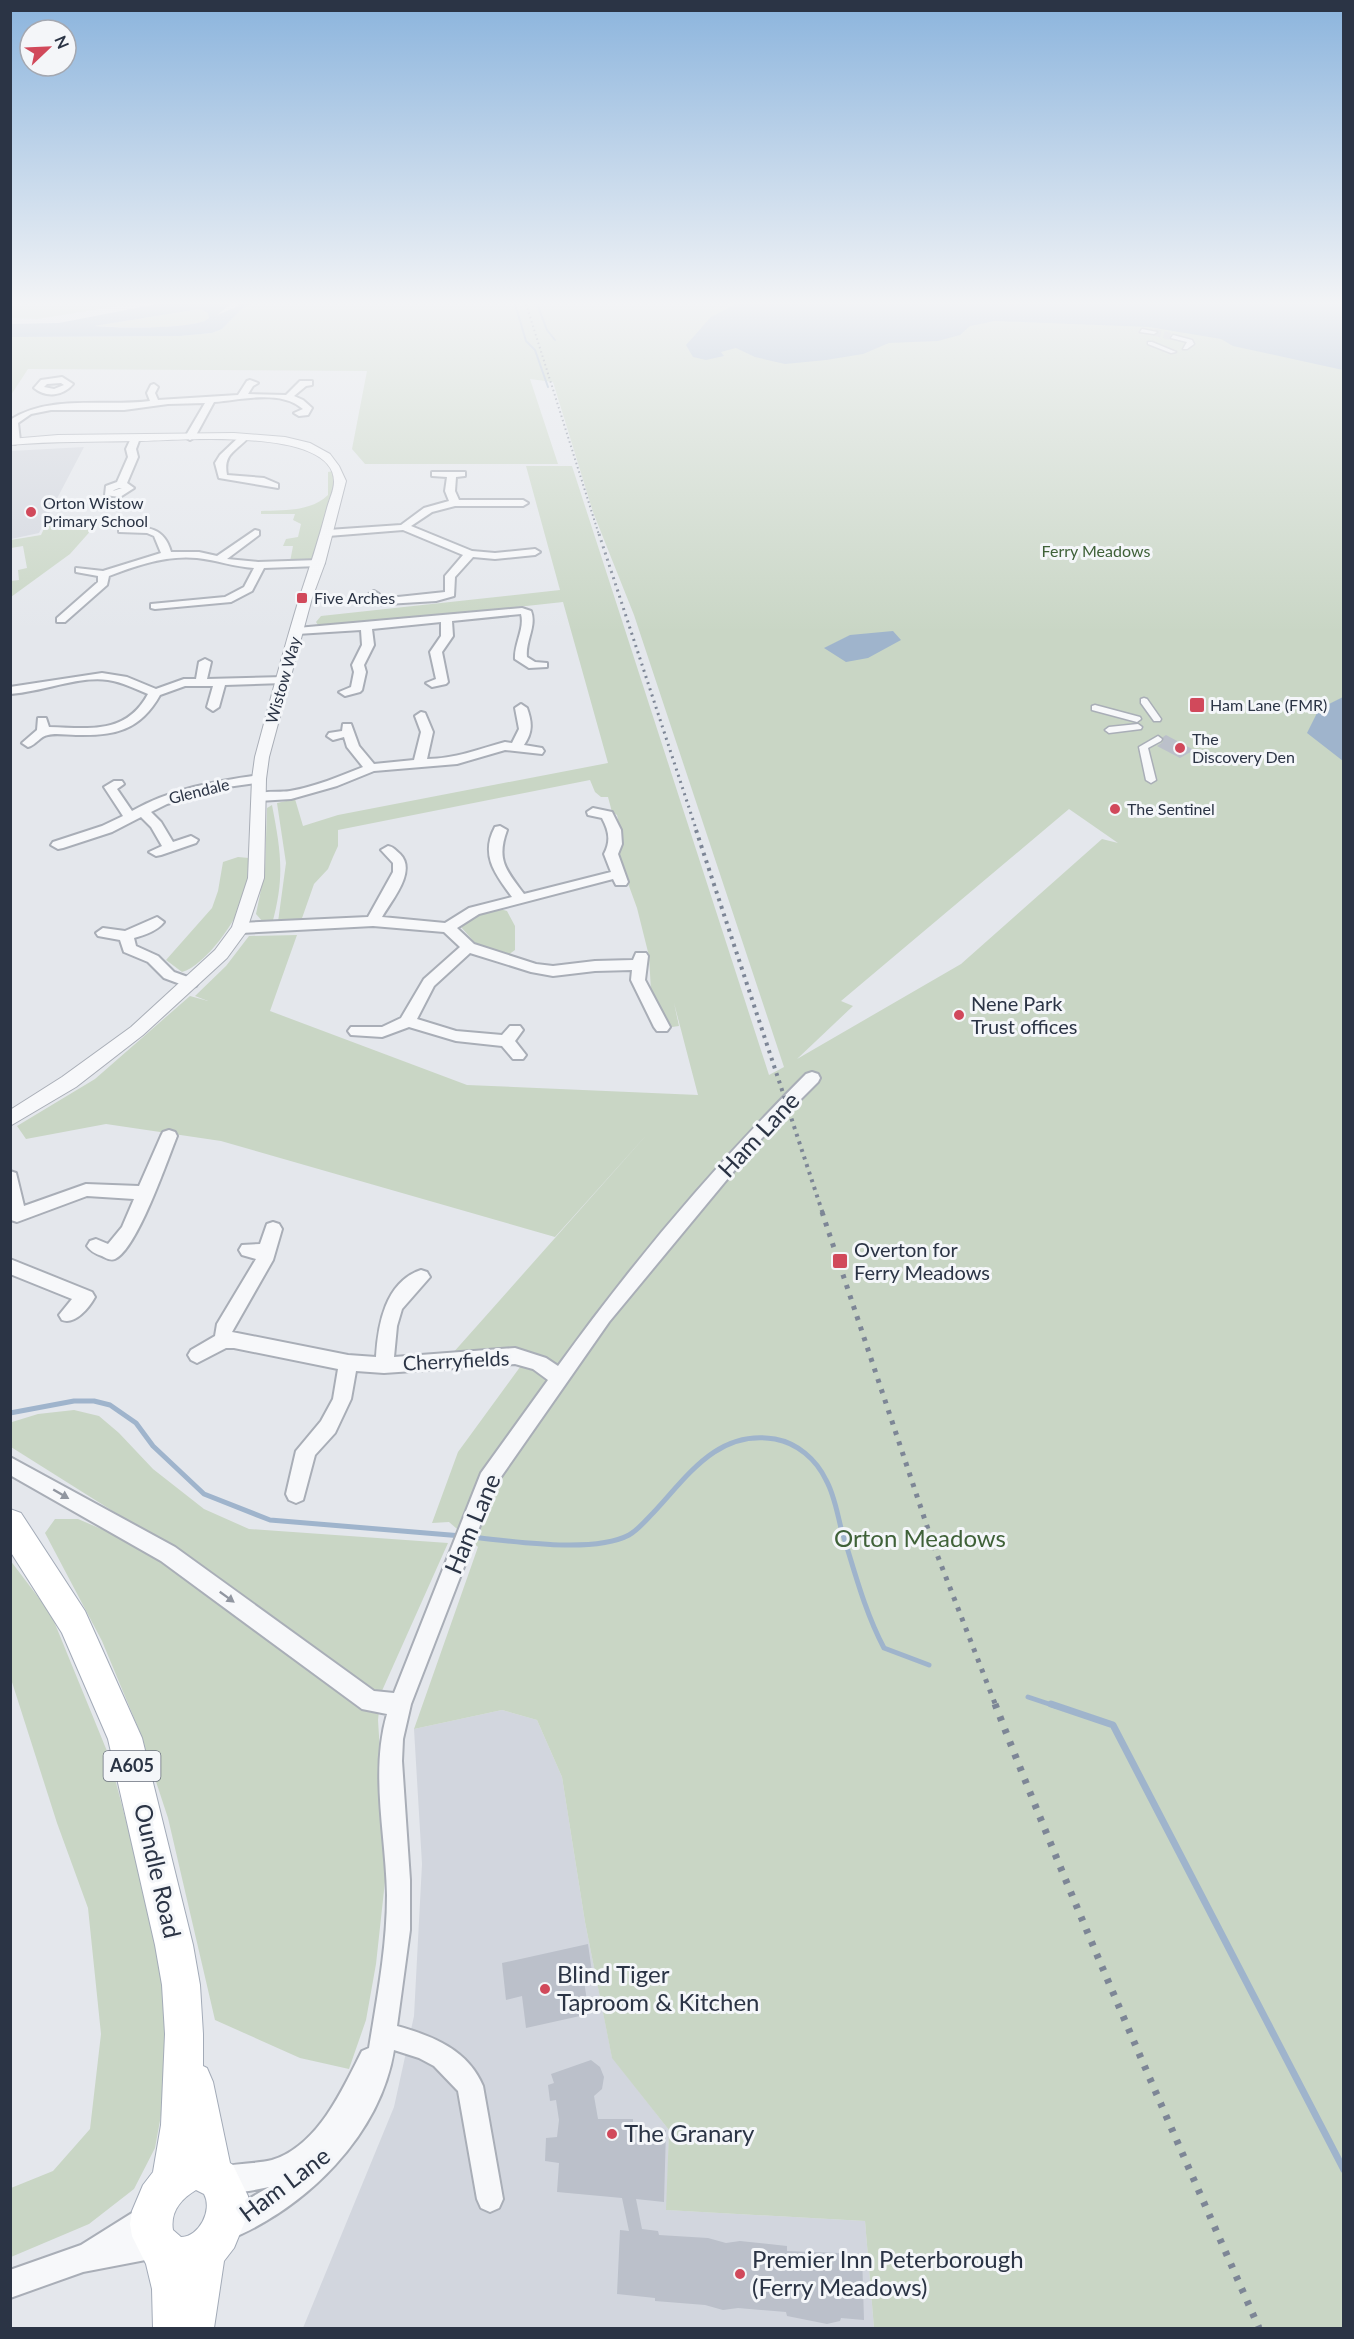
<svg xmlns="http://www.w3.org/2000/svg" width="1354" height="2339" viewBox="0 0 1354 2339" font-family="Lato,sans-serif">
<style>
.built{fill:#d2d6de}
.green{fill:#c9d6c5;fill-rule:evenodd}
.water{fill:#9fb4cc;fill-rule:evenodd}
.lines{fill:none;stroke-linecap:round;stroke-linejoin:round}
.stream-far2{stroke:#9fb4cc;stroke-width:2}
.stream-far1{stroke:#9fb4cc;stroke-width:5}
.stream{stroke:#9fb4cc;stroke-width:7}
.building{fill:#bbc0ca}
.pedestrian-tunnel{stroke:#bfc3cb;stroke-width:7;stroke-dasharray:7 3;stroke-linecap:butt}
.pedestrian-casing{stroke:#a9aeb7;stroke-width:3}
.minor-casing{stroke:#a9aeb7;stroke-width:4}
.tertiary-casing{stroke:#a9aeb7;stroke-width:2}
.primary-casing{stroke:#a3abb8;stroke-width:2}
.pedestrian{fill:#f7f8fa;fill-rule:evenodd}
.minor{fill:#f7f8fa;fill-rule:evenodd}
.tertiary{fill:#f7f8fa;fill-rule:evenodd}
.primary{fill:#fff;fill-rule:evenodd}
.rail-far4{stroke:#7d8696;stroke-width:2;stroke-dasharray:1.5 3;stroke-linecap:butt}
.rail-far3{stroke:#7d8696;stroke-width:3;stroke-dasharray:2 4.5;stroke-linecap:butt}
.rail-far2{stroke:#7d8696;stroke-width:4;stroke-dasharray:3 5;stroke-linecap:butt}
.rail-far1{stroke:#7d8696;stroke-width:5;stroke-dasharray:4 7;stroke-linecap:butt}
.rail{stroke:#7d8696;stroke-width:7;stroke-dasharray:4.5 9;stroke-linecap:butt}
.oneway{fill:#9196a0}
.poi-dot{fill:#d1495b;stroke:#f4f6f9;stroke-width:2}
.labels{text-anchor:middle;stroke-width:6;stroke-linejoin:round;paint-order:stroke}
.far-poi-label{font-size:16px;fill:#2b3445;stroke:#f4f6f9;text-anchor:start}
.far-park-label{font-size:16px;fill:#3f6138;stroke:#f4f6f9}
.far-street-label{font-size:16px;fill:#2b3445;stroke:#f4f6f9}
.shield{fill:#f4f6f9;stroke:#676e7b;stroke-width:1.5}
.shield-label{font-size:18px;font-weight:bold;fill:#2b3445}
.poi-label{font-size:20px;fill:#2b3445;stroke:#f4f6f9;text-anchor:start}
.street-label{font-size:20px;fill:#2b3445;stroke:#f4f6f9}
.near-street-label{font-size:24px;fill:#2b3445;stroke:#f4f6f9}
.near-park-label{font-size:24px;fill:#3f6138;stroke:#f4f6f9}
.near-poi-label{font-size:24px;fill:#2b3445;stroke:#f4f6f9;text-anchor:start}
</style>
<rect width="100%" height="100%" fill="#e4e7ec"/>
<!-- built -->
<path class="built" d="M84,447L39,533L11,539V451Z
M502,1710L537,1720L562,1777L585,1922L612,2057L669,2130L667,2210L865,2221L874,2328H303L394,2107L414,2016L422,1864L414,1729Z"/>
<!-- green -->
<path class="green" d="M11,304H131L37,319L11,318Z
M253,304H1343V2328H874L865,2221L666,2210L669,2130L612,2058L585,1922L562,1777L537,1720L502,1710L414,1729L478,1547L449,1522L432,1523L458,1452L531,1352L523,1349L452,1354L650,1131L555,1237L221,1141L106,1124L26,1139L17,1126L95,1079L190,996L208,1001L195,996L226,966L249,936L297,935L270,1011L467,1085L698,1095L674,1003L679,1026L672,1027L651,991L649,956L637,908L618,856L622,839L617,815L612,812L608,797H601L595,792L590,780L338,830V846L333,857L328,869L314,884L301,921L278,922L286,863L277,803L295,799L303,826L338,815L608,763L563,602L320,628L316,622L321,616L560,590L526,466H572L769,1075L784,1067L634,615L593,512L553,382L530,379L558,464H365L352,449L367,371L28,369L11,395V337L180,336L212,333L222,329L244,307ZM1069,809L1118,843L1102,839L961,964L797,1059L853,1006L841,1001Z
M201,309L209,313V318C196,331 115,327 93,326Z
M333,471L335,481L334,491L311,562H290L293,546H283L286,539L298,537L301,524L293,520L295,514H261V511C284,510 310,512 328,495V472Z
M49,518H102L70,554L11,597V581L19,580L18,570L27,568L23,546L11,548V540L41,535Z
M272,805C281,852 285,877 272,924L263,922L256,914L265,870L267,808Z
M238,857L249,858C247,870 248,884 245,896C238,919 205,966 182,972L166,960L212,908L218,891L223,862Z
M500,909L507,911L515,926V950L508,955L476,944L461,927L474,917Z
M74,1410L99,1416L119,1433L153,1469L204,1509L249,1529L448,1543L381,1693L378,1720L387,1863L376,1964L366,2020L349,2069L300,2058L215,2020L168,1818L139,1730L102,1641L45,1533L55,1519H78L106,1531L119,1515L11,1447L12,1422L38,1414Z
M10,1560L51,1614L109,1756L162,1958L167,2082L155,2148L134,2189L89,2224L11,2257V2188L53,2171L90,2129L101,2034L88,1908L57,1823L11,1679Z"/>
<!-- water -->
<path class="water" d="M157,304H231L217,315L239,306L235,304H253L244,307L222,329L212,333L180,336L11,337V324L59,323ZM200,309L208,313L209,318C197,330 114,328 94,326Z
M736,304H1343V370L1233,346L1221,339L1149,327L995,321L970,326L960,335L938,341L889,343L863,354L826,360L785,364L755,357L736,348L721,352L724,356L706,360L693,357L686,345L711,317Z
M893,631L901,640L868,658L846,662L824,648L850,635Z
M1343,697V761L1307,733L1319,709Z"/>
<g class="lines">
<!-- stream-far2 -->
<path class="stream-far2" d="M515,304L526,341L535,350L548,387
M537,304L547,330L555,340"/>
<!-- stream-far1 -->
<path class="stream-far1" d="M10,1413L74,1401H94L110,1405L136,1423L153,1446L204,1494L270,1520L462,1536
M471,1537C512,1541 593,1554 629,1535C638,1530 646,1520 653,1513C687,1477 717,1429 775,1439C797,1443 816,1459 826,1480C834,1494 837,1512 841,1528C854,1569 864,1610 884,1648L929,1665
M1028,1697L1055,1706"/>
<!-- stream -->
<path class="stream" d="M1051,1704L1113,1725L1344,2170"/>
</g>
<!-- building -->
<path class="building" d="M1166,735L1194,750L1180,758L1157,746L1163,742V737Z
M588,1944L593,1979L584,1981L589,2014L526,2028L522,1996L506,2000L502,1963Z
M591,2060L600,2067L604,2077L602,2089L594,2096L598,2119H633V2130H666L664,2202L636,2199L642,2229L658,2231L659,2235L708,2238L726,2243L740,2241L787,2246V2251L862,2254L864,2320L841,2318L840,2321L827,2324L787,2316L786,2312L738,2308L723,2310L705,2305L655,2301V2298L617,2294L620,2230L629,2231L622,2198L557,2192L559,2163L545,2161L546,2138L557,2137L559,2120L556,2100L550,2101L548,2085L554,2083L551,2074Z"/>
<g class="lines">
<!-- pedestrian-tunnel -->
<path class="pedestrian-tunnel" d="M1154,332L1173,337"/>
<!-- pedestrian casing -->
<g class="pedestrian-casing">
<path id="pedestrian" d="M1142,329L1157,332L1154,334L1140,332Z
M1173,335L1192,340L1194,344L1187,349H1183L1187,342L1171,338Z
M1148,342H1152L1176,352L1171,353L1148,344Z
M1144,698L1147,699L1161,719L1160,721H1154L1141,703V699Z
M1095,705L1140,717L1141,719L1137,722L1092,710V706Z
M1138,724L1142,727L1141,729L1109,733L1105,730L1109,727Z
M1158,736L1162,739L1161,741L1148,748L1156,780L1151,783L1146,780L1139,747Z"/>
</g>
<!-- minor casing -->
<g class="minor-casing">
<path id="minor" d="M62,377L73,384C63,396 46,398 34,388L41,380ZM61,383L64,385L54,389L44,387L47,384Z
M250,380L258,383L253,386L248,394L286,395L300,381H312V385L306,386L294,396L303,400L312,408L308,415L299,416L294,413L303,409C280,389 241,400 214,402L195,437L190,440L185,437L205,403L168,404L124,410H51L31,414L18,423L20,441L15,444L10,441V420C50,394 105,407 150,401L147,393L151,385L154,384L158,387L155,393L158,400L238,395L247,381Z
M132,436L140,438L136,449L138,457L127,483L134,488L120,497L105,495L106,486L117,482L128,457L126,449ZM119,488H122L113,491L114,490Z
M240,436L248,438C235,452 223,454 227,475L264,478L278,484V488L219,478L215,463L220,455Z
M432,472H465V476L456,477L455,491L459,500H523L528,503L523,506H455L432,512L411,526L472,551L495,553L535,549L540,552L535,555L495,559L473,557L455,577L454,596L436,601L370,605L369,594L374,591L379,594V599L445,592V576L463,555L403,530L328,536L323,533L328,530L401,525L424,508L449,501L445,491L447,477L432,476Z
M123,527C146,527 164,526 171,552H199L217,556L255,530L259,531V535L227,559L258,562L319,560L324,563L319,566L264,568L252,591L231,602L155,609L151,608V604L225,597L244,587L254,568C234,567 217,560 197,558C167,555 137,565 109,576L107,585L65,622H57V618L98,582V576L76,572V568L103,571L161,553L154,536L147,533L119,532V528Z
M522,608L531,611C537,626 525,641 527,657L535,662L547,663V667L529,668L515,659C514,644 525,628 521,614L452,621L453,636L442,652L448,682L446,684L432,687L426,683L436,679L430,652L441,636V622L372,629L374,645L364,665L366,672L362,690L360,692L345,696L339,692L351,687L354,672L352,665L362,645L361,630L297,634L291,631L297,628Z
M205,659L211,662L207,679L284,677L290,680L284,683L225,685L219,707L213,711L207,707L213,686H185L160,695C140,731 114,736 76,735C67,735 56,733 48,735C40,736 36,745 28,747L22,743L37,730L38,718H46L49,727C89,728 126,735 148,694C136,689 122,682 108,680C76,676 43,692 10,694V687L102,673L127,677L156,689L184,679H196L199,662Z
M521,704L527,708C532,722 533,732 524,745L542,748L544,751L542,754L505,750L457,764L374,771L337,786L291,799L259,801L253,797C261,789 278,793 290,791C315,787 340,776 363,767L347,747L344,737L333,740L327,736L329,733L342,731L343,724H351L359,746L374,764L414,760L421,732L415,716L421,712L425,713L433,732L427,759C454,759 479,749 505,742L512,743L519,729L515,708Z
M259,775L265,779L263,782L220,788L167,804L151,812L161,822L173,842L191,836L198,840L196,843L161,855L156,856L149,852L162,846L151,827L141,817L112,832L63,848L58,849L51,845L53,842L102,826L123,816L104,787L114,781H122L124,784L117,789L132,811C170,789 216,781 259,775Z
M593,808L612,812L621,830L622,844L618,854L628,882L626,885H616L613,879L479,914L457,928L474,944L536,964L553,966L595,961L633,960L636,953H646L648,956L645,980L670,1027L667,1031H657L654,1027L631,980L632,970L595,971L553,976L531,972L470,953L434,986L417,1019L456,1031L502,1035L510,1026H520L523,1030L515,1041L526,1055L523,1059H513L502,1046L456,1041L409,1027L382,1037L351,1035L348,1031L351,1027H382L401,1018L424,979L460,947L444,932L373,926L240,933L233,928L240,923L368,917L393,872V863L381,850L388,846C394,847 395,850 400,854C417,871 392,900 382,917L445,923L469,908L512,897C495,874 480,855 495,827L500,826L507,830C496,860 506,870 524,894L611,872L604,854C611,841 609,831 602,818L588,815L587,812Z
M157,917L164,922C157,931 145,935 134,938L136,946L158,956L174,972L196,980L198,983L196,986L191,988L164,978L148,962L124,952L120,940L98,936L96,933L103,928L125,931Z
M812,1072L818,1074L820,1078L818,1082L758,1142L609,1322L496,1484L411,1704L403,1739L402,1761L410,1880V1930L397,2026C433,2036 468,2050 483,2086L503,2199L499,2208L490,2212L481,2208L477,2199L458,2091L434,2066L419,2058L394,2050C380,2136 306,2208 228,2240L218,2237L215,2227L218,2217L269,2187C250,2191 230,2196 213,2188L209,2179L213,2170C231,2162 252,2165 272,2160C318,2146 342,2090 362,2051L369,2048C377,1998 387,1947 387,1895C386,1835 370,1773 387,1714L362,1709L161,1561L10,1475V1457L175,1547L374,1691L394,1693L481,1473L548,1380L533,1369L515,1364L384,1373L356,1371L351,1399L335,1433L315,1455L303,1500L296,1503L289,1500L286,1494L296,1451L321,1421L333,1399L338,1369L234,1348H226L197,1363L191,1360L188,1355L191,1350L215,1336L217,1324L256,1259L242,1255L239,1250L242,1245L260,1244L267,1224L273,1222L279,1224L282,1229L273,1260L232,1332L348,1355L376,1357C378,1325 385,1282 421,1270L427,1272L430,1277L402,1309L397,1326L394,1357L515,1348L546,1358L558,1366C632,1263 716,1164 806,1074Z
M169,1130L175,1132L177,1136C167,1161 137,1249 115,1259C110,1261 106,1258 102,1256C96,1254 91,1252 87,1246L90,1241L96,1239L108,1244L122,1227L134,1199L87,1196L17,1222L11,1220L10,1171L16,1173L24,1206L86,1184L139,1186L161,1136L163,1132Z
M10,1259L92,1292L95,1297C89,1308 75,1325 62,1320L59,1315L72,1299L10,1274Z
M148,2203L157,2207L161,2216L157,2225L147,2232L156,2230L166,2234L170,2244L166,2254L156,2258L83,2272L10,2298V2270L81,2245Z"/>
</g>
<!-- tertiary casing -->
<g class="tertiary-casing">
<path id="tertiary" d="M234,433L285,437L310,443L330,454L339,466L346,481L325,563L312,598L269,757L266,779L264,878L246,932L227,958L143,1035L76,1087L10,1126V1110L62,1077L131,1027L215,950L232,927L248,878L252,779L255,757C269,705 283,651 299,599C309,569 319,539 327,508C329,500 334,490 334,482C335,425 173,441 138,441C95,442 53,441 10,445V439L58,435Z"/>
</g>
<!-- primary casing -->
<g class="primary-casing">
<path id="primary" d="M10,1509L21,1513L85,1611L142,1738L193,1945L200,1985L203,2034V2066L207,2068L213,2082L230,2163L233,2165L248,2196V2214L234,2248L224,2261L214,2328H153L152,2289L146,2264L132,2236L130,2224L132,2211L143,2185L153,2172L161,2125L165,2034L162,1985L155,1945L108,1739L62,1633L10,1551ZM196,2190L204,2194C213,2210 199,2237 181,2237L173,2230C170,2212 181,2199 196,2190Z"/>
</g>
<!-- pedestrian -->
<use href="#pedestrian" class="pedestrian"/>
<!-- minor -->
<use href="#minor" class="minor"/>
<!-- tertiary -->
<use href="#tertiary" class="tertiary"/>
<!-- primary -->
<use href="#primary" class="primary"/>
<!-- rail-far4 -->
<path class="rail-far4" d="M526,304L599,535"/>
<!-- rail-far3 -->
<path class="rail-far3" d="M599,534L697,832"/>
<!-- rail-far2 -->
<path class="rail-far2" d="M696,830L823,1214"/>
<!-- rail-far1 -->
<path class="rail-far1" d="M822,1212L933,1544L996,1706"/>
<!-- rail -->
<path class="rail" d="M995,1704C1077,1915 1168,2121 1259,2328"/>
</g>
<!-- one-way arrows -->
<defs><path id="oneway-solid" d="M-6-.8H1V-3.2L6.5 0L1 3.2V.8H-6Z" transform="scale(1.5)"/></defs>
<g class="oneway">
<use href="#oneway-solid" transform="translate(61 1494) rotate(30)"/>
<use href="#oneway-solid" transform="translate(227 1597) rotate(36)"/>
</g>
<!-- sky -->
<linearGradient id="sky" x2="0" y2="1"><stop stop-color="#8bb4dd"/><stop offset="0.48" stop-color="#f3f4f6"/><stop offset="1" stop-color="#f3f4f6" stop-opacity="0"/></linearGradient>
<rect width="1354" height="632" fill="url(#sky)"/>
<!-- markers -->
<g class="poi-dot">
<circle cx="31" cy="512" r="6"/>
<rect x="296" y="592" width="12" height="12" rx="3"/>
<rect x="1189" y="697" width="16" height="16" rx="3"/>
<circle cx="1180" cy="748" r="6"/>
<circle cx="1115" cy="809" r="6"/>
<circle cx="959" cy="1015" r="6"/>
<rect x="832" y="1253" width="16" height="16" rx="3"/>
<circle cx="545" cy="1989" r="6"/>
<circle cx="612" cy="2134" r="6"/>
<circle cx="740" cy="2274" r="6"/>
</g>
<g class="labels">
<!-- far-poi labels -->
<g class="far-poi-label">
<text x="43" y="509">Orton Wistow<tspan x="43" dy="18">Primary School</tspan></text>
<text x="314" y="604">Five Arches</text>
<text x="1210" y="711">Ham Lane (FMR)</text>
<text x="1192" y="745">The<tspan x="1192" dy="18">Discovery Den</tspan></text>
<text x="1127" y="815">The Sentinel</text>
</g>
<!-- far-park labels -->
<g class="far-park-label">
<text x="1096" y="557">Ferry Meadows</text>
</g>
<!-- far-street labels -->
<g class="far-street-label">
<text transform="translate(283 680) rotate(-74)" y="6">Wistow Way</text>
<text transform="translate(199 791) rotate(-14)" y="6">Glendale</text>
</g>
<!-- shield labels -->
<rect class="shield" x="103.5" y="1751" width="57" height="30" rx="4.5"/>
<g class="shield-label">
<text x="132" y="1772">A605</text>
</g>
<!-- poi labels -->
<g class="poi-label">
<text x="971" y="1011">Nene Park<tspan x="971" dy="23">Trust offices</tspan></text>
<text x="854" y="1257">Overton for<tspan x="854" dy="23">Ferry Meadows</tspan></text>
</g>
<!-- street labels -->
<g class="street-label">
<text transform="translate(456 1361) rotate(-3)" y="7">Cherryfields</text>
</g>
<!-- near-street labels -->
<g class="near-street-label">
<text transform="translate(759 1135) rotate(-47)" y="8">Ham Lane</text>
<text transform="translate(473 1524) rotate(-67)" y="8">Ham Lane</text>
<text transform="translate(157 1871) rotate(77)" y="8">Oundle Road</text>
<text transform="translate(285 2185) rotate(-37)" y="8">Ham Lane</text>
</g>
<!-- near-park labels -->
<g class="near-park-label">
<text x="920" y="1547">Orton Meadows</text>
</g>
<!-- near-poi labels -->
<g class="near-poi-label">
<text x="557" y="1983">Blind Tiger<tspan x="557" dy="28">Taproom &amp; Kitchen</tspan></text>
<text x="624" y="2142">The Granary</text>
<text x="752" y="2268">Premier Inn Peterborough<tspan x="752" dy="28">(Ferry Meadows)</tspan></text>
</g>
</g>
<!-- border -->
<rect width="1354" height="2339" fill="none" stroke="#2b3445" stroke-width="24"/>
<!-- north arrow -->
<g transform="translate(48 48) rotate(67)"><circle r="28" fill="#f4f6f9" stroke="#a4a8b1" stroke-width="1.5"/>
<path d="M0-4.5L10 22L0 15L-10 22Z" fill="#d1495b"/>
<text y="-9" font-size="16" font-weight="bold" text-anchor="middle" fill="#2b3445">N</text>
</g>
</svg>
